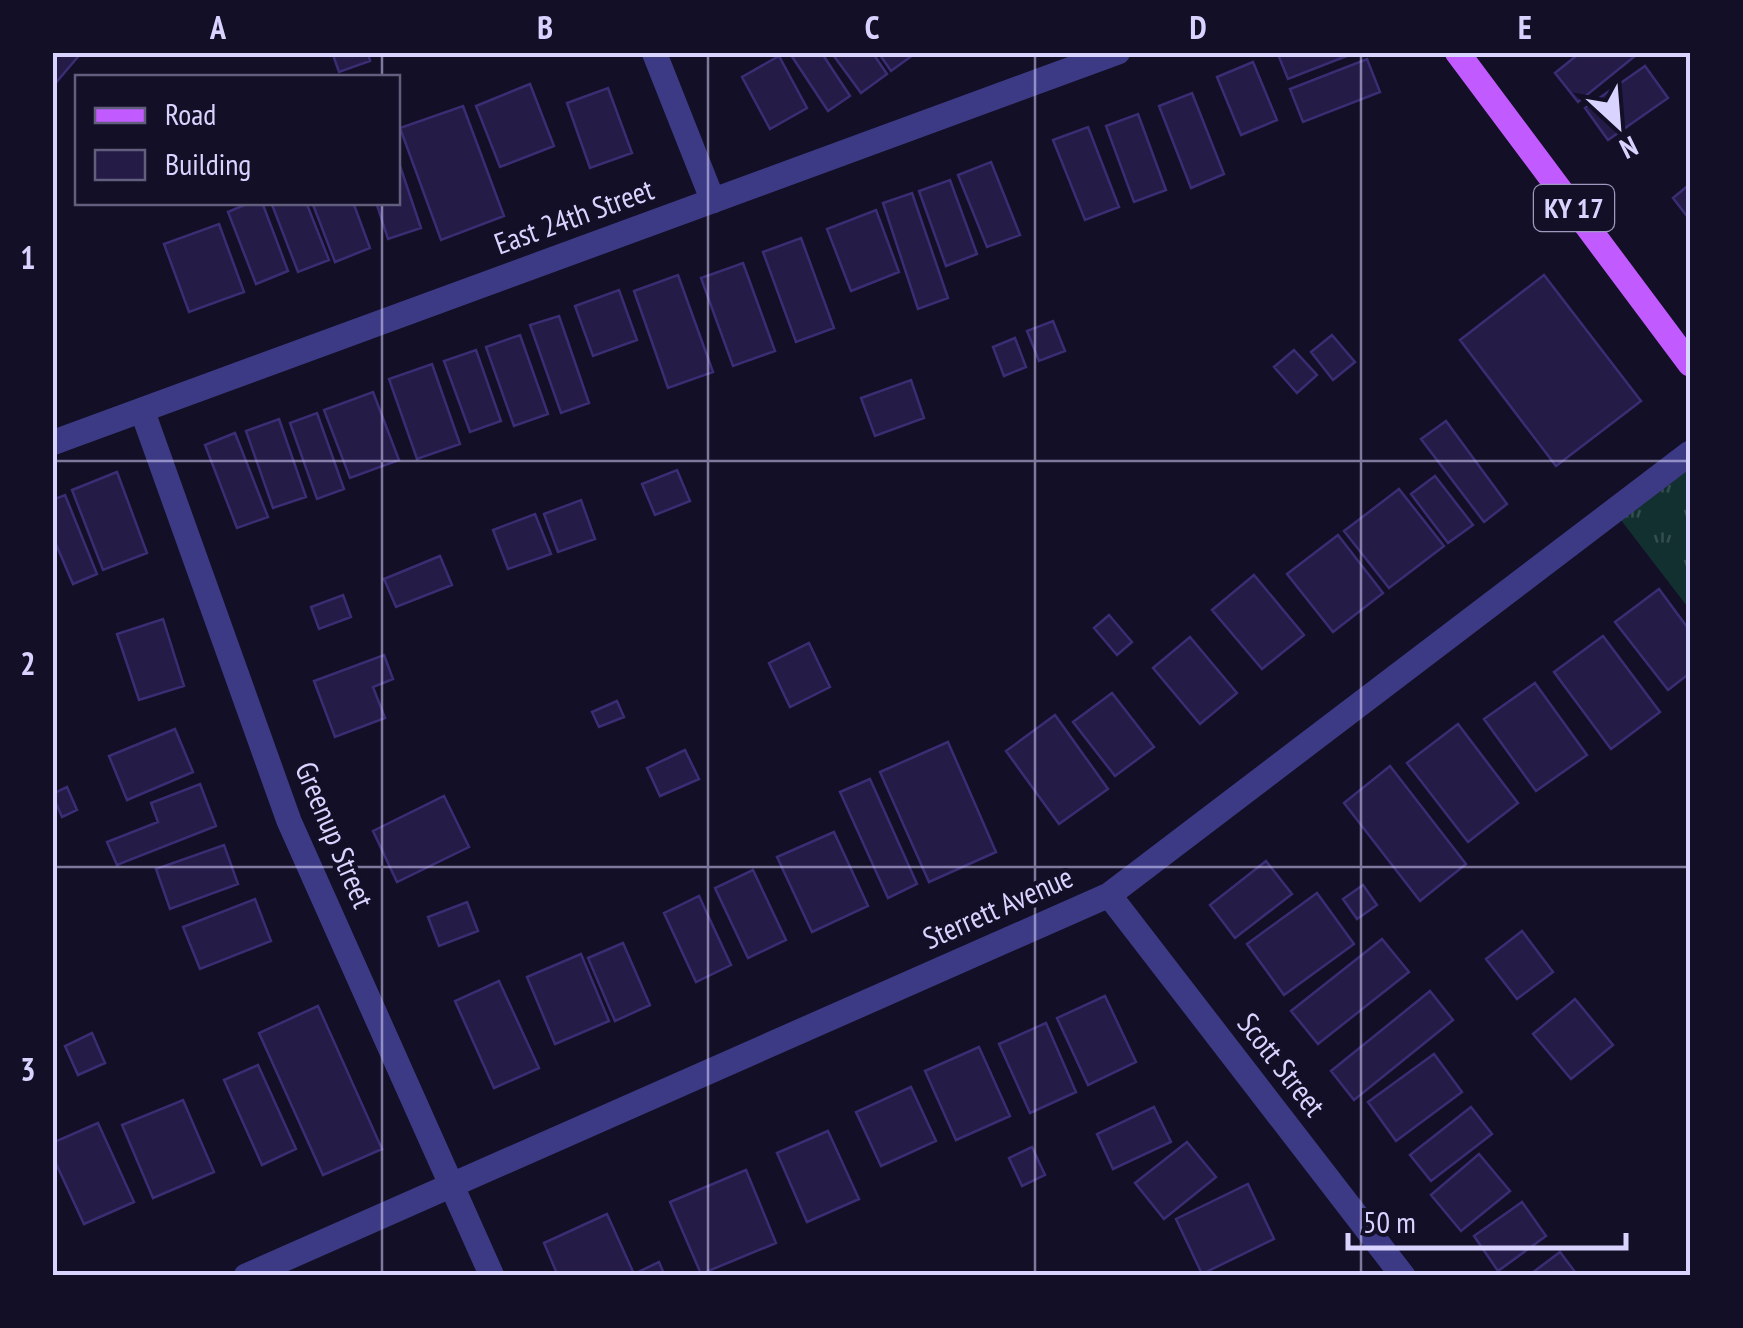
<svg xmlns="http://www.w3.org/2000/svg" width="1743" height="1328" viewBox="0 0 1743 1328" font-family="'PT Sans Narrow',sans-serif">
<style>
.grass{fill:url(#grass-tufts)}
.building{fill:#241b47;stroke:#3b2d73;stroke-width:2.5}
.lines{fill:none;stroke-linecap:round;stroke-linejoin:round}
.minor{stroke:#3d3a85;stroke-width:25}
.primary{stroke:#c25bff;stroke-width:25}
.grid{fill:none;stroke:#d9d4ff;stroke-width:2.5;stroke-opacity:0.55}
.labels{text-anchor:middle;stroke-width:9;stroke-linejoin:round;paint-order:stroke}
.shield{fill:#130f26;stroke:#9e99be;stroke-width:2.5}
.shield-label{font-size:28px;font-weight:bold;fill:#d9d4ff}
.street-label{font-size:30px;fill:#d9d4ff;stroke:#130f26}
.neatline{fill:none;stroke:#d9d4ff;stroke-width:4}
.grid-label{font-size:32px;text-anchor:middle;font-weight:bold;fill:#d9d4ff}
</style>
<defs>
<pattern id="grass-tufts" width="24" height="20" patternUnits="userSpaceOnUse" patternTransform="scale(2.5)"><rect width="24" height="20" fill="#12302f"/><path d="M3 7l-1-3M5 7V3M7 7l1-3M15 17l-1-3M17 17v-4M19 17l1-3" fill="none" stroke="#344d4e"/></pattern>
</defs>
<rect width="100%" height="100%" fill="#130f26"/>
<!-- grass -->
<path class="grass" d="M1690,453V610L1614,511Z"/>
<!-- building -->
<path class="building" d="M52,52H82L54,85L52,83Z
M332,52H368L370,61L339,72Z
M789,52H821L850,96L828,111Z
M831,52H872L887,74L861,93Z
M878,52H917L891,71Z
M1277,52H1357L1288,79Z
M1581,52H1640L1578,102L1555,73Z
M779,56L807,108L770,129L742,77Z
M1367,59L1380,92L1303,122L1290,89Z
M1253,62L1277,120L1241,135L1217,77Z
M1645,66L1668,98L1608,140L1585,108Z
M530,84L554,146L500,167L476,106Z
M608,88L632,153L590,168L567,103Z
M1192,93L1224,174L1191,188L1159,106Z
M463,106L504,216L441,240L400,128Z
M1138,114L1166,190L1134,202L1106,126Z
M1088,127L1119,207L1085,220L1053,140Z
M398,160L421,228L388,239L376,202H398Z
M991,162L1020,235L987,247L958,175Z
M950,180L977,254L946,266L919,191Z
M1690,184V220L1673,198Z
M912,193L948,298L918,309L883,203Z
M251,202H262L288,271L256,284L228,212Z
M271,202H306L329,260L298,272Z
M312,202H353L370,248L335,262Z
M876,210L899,272L851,291L827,229Z
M219,224L244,292L189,312L164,244Z
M801,238L834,328L796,342L763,252Z
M743,263L775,351L733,366L701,278Z
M678,275L713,372L668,388L634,291Z
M1544,275L1641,401L1556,466L1460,340Z
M619,290L637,340L593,356L575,306Z
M559,316L589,403L561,413L530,325Z
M1053,321L1065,351L1039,361L1027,331Z
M520,335L548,414L514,426L486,347Z
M1332,335L1355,362L1333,380L1311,352Z
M1015,338L1026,367L1004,376L993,347Z
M476,350L501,421L470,432L444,361Z
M1294,350L1317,375L1297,393L1274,367Z
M432,364L460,444L417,459L389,379Z
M911,380L924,418L875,436L861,398Z
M373,392L399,460L350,478L324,410Z
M317,413L344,489L317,499L290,423Z
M279,419L306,497L273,508L246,431Z
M1446,421L1507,504L1484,522L1421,439Z
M235,433L268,517L237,528L205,445Z
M677,470L690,501L655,515L642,484Z
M117,472L147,553L103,570L72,490Z
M1435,476L1473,525L1448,543L1411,494Z
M1399,489L1444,546L1389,588L1344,531Z
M65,495L97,574L73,584L52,535V500Z
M581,500L595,539L558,552L544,514Z
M535,514L551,554L508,569L493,530Z
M1338,535L1383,593L1333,632L1287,574Z
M440,556L452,585L396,607L384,579Z
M1254,575L1304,635L1262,669L1212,610Z
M1659,589L1690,631V673L1668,690L1615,622Z
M343,595L351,617L319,629L311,607Z
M1109,615L1132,642L1117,655L1094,628Z
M163,619L184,686L139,700L117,634Z
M1603,636L1660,712L1611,749L1554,672Z
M1190,637L1237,693L1200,724L1153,668Z
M809,643L830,687L790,707L769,663Z
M384,655L393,679L373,687L385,718L335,737L314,681Z
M1535,683L1587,755L1536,791L1484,719Z
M1112,693L1154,747L1115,776L1073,722Z
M617,701L624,717L599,727L592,712Z
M1055,715L1108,789L1059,824L1006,751Z
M1458,724L1518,803L1468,842L1407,763Z
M175,729L193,772L127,800L109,756Z
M948,742L996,852L929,882L880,772Z
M685,750L699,779L660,796L647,768Z
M1390,766L1466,864L1420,901L1344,803Z
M870,779L917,884L888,898L840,792Z
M200,784L216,826L117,865L107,842L158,822L151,803Z
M67,787L77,810L62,817L52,794Z
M444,796L469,847L397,882L373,831Z
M834,832L868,906L812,932L777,857Z
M224,845L238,884L170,909L156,869Z
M1266,861L1292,894L1235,938L1210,905Z
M753,870L786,940L748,958L715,888Z
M1363,885L1377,905L1357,919L1343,899Z
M1317,893L1354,944L1284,995L1247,944Z
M699,896L731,965L696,982L664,913Z
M255,899L271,941L200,969L183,927Z
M467,902L478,931L439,946L428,917Z
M1522,931L1553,972L1517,999L1486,959Z
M1382,939L1409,972L1318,1044L1291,1011Z
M623,943L650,1005L615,1021L588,958Z
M581,954L609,1021L555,1044L527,977Z
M499,981L539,1068L494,1088L455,1001Z
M1430,991L1453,1020L1354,1100L1331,1071Z
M1105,996L1136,1062L1088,1085L1057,1018Z
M1575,999L1613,1045L1571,1079L1533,1034Z
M318,1006L382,1149L323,1175L259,1033Z
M1046,1023L1076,1092L1030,1113L999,1044Z
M92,1033L105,1063L78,1075L65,1046Z
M979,1047L1010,1116L956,1140L925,1071Z
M1434,1054L1462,1092L1396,1141L1368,1102Z
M258,1065L296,1149L262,1165L224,1080Z
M911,1087L936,1141L881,1166L856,1112Z
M183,1100L214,1172L153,1198L122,1125Z
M1154,1107L1171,1142L1113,1169L1097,1134Z
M1471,1107L1492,1134L1431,1181L1410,1155Z
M98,1123L134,1202L84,1224L52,1155V1143Z
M828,1131L859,1199L807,1222L777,1153Z
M1187,1142L1216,1177L1164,1219L1135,1183Z
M1032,1147L1045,1175L1022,1186L1009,1158Z
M1479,1154L1510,1191L1461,1231L1431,1195Z
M746,1170L776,1243L701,1274L670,1202Z
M1248,1184L1274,1239L1202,1274L1176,1219Z
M1522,1202L1546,1236L1498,1271L1474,1236Z
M607,1214L634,1274L659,1262L665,1276H558L544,1243Z
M1560,1252L1578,1276H1528Z"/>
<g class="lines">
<!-- minor -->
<path class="minor" d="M654,52L713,201
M142,410L289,821L492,1276
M52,443L1118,52
M1109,895L1403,1276
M246,1276L1109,895L1690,453"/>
<!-- primary -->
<path class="primary" d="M1457,52L1690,364"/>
</g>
<!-- grid -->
<path class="grid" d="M382,52V78M708,52V1276M1035,52V1276M1361,52V1276M382,202V1276M52,461H1690M52,867H1690"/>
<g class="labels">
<!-- shield labels -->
<rect class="shield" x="1534" y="185" width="80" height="46" rx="8"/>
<g class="shield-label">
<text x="1574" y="218">KY 17</text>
</g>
<!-- street labels -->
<g class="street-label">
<text transform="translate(574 217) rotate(-20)" y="10">East 24th Street</text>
<text transform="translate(334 835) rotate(67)" y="10">Greenup Street</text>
<text transform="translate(998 908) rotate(-24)" y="10">Sterrett Avenue</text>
<text transform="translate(1281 1065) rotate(52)" y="10">Scott Street</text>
</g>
</g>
<!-- border -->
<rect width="1743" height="1328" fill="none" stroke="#130f26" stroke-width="110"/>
<!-- legend -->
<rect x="75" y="75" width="325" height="130" fill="#130f26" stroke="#625e7d" stroke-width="2.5"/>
<rect x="95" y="108" width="50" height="15" fill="#c25bff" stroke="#625e7d" stroke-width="2.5"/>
<text x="165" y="125" font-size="30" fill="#d9d4ff">Road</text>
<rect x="95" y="150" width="50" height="30" fill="#241b47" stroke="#625e7d" stroke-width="2.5"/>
<text x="165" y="175" font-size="30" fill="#d9d4ff">Building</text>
<!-- north arrow -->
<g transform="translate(1618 125) rotate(154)" stroke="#130f26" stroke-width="8" paint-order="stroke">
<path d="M0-8L18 38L0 25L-18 38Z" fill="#d9d4ff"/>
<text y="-15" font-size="28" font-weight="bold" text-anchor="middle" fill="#d9d4ff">N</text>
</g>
<!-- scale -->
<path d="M1348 1233v15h278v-15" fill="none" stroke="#d9d4ff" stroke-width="5"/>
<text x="1363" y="1233" font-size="30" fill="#d9d4ff" stroke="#130f26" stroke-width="8" paint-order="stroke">50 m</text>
<rect x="55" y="55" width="1633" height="1218" class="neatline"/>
<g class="grid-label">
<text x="218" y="39">A</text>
<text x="545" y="39">B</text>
<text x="872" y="39">C</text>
<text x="1198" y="39">D</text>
<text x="1525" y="39">E</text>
<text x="28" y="269">1</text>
<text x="28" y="675">2</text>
<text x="28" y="1081">3</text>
</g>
</svg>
